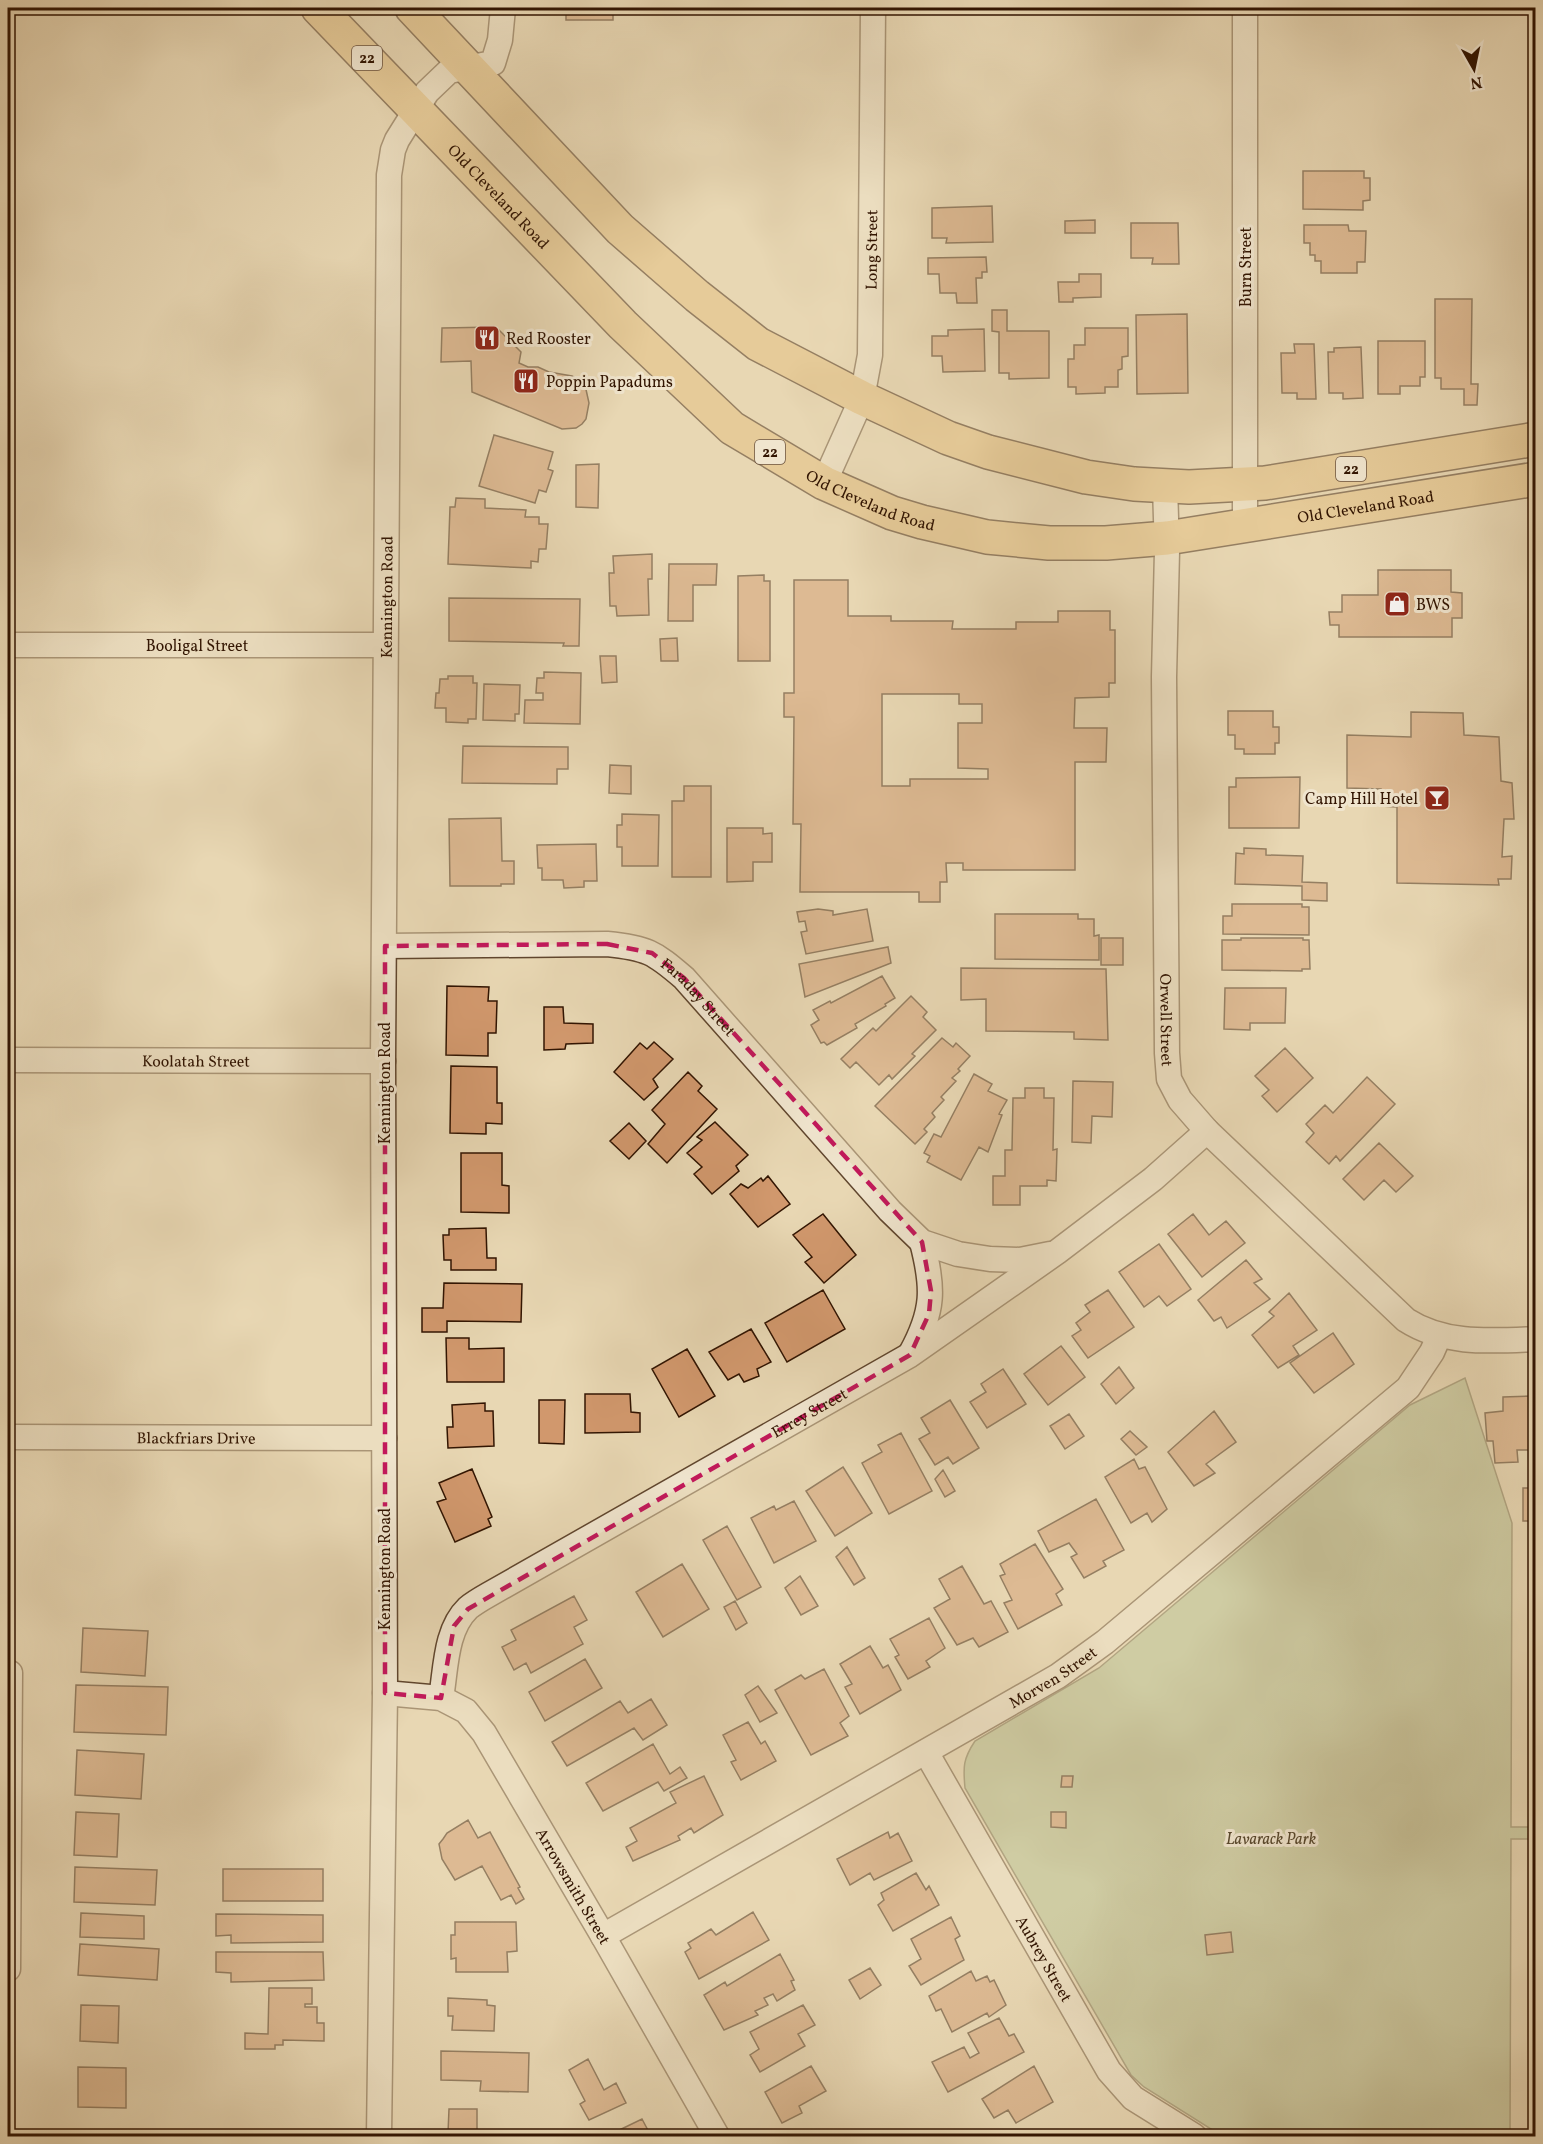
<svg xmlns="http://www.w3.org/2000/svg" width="1543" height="2144" viewBox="0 0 1543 2144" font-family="Vollkorn,serif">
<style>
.green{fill:#b2bf90;stroke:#726a49;stroke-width:1.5}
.building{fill:#d1986d;stroke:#321502;stroke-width:1.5;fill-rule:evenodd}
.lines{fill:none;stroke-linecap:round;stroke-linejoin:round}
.minor-casing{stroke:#60462e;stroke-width:27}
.highway-casing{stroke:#321502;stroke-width:36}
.minor{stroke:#f0e5ce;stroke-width:24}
.highway{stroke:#e4bc7a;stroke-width:33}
.marked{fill:none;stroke:#c2185b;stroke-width:4.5;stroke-dasharray:12 8;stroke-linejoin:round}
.labels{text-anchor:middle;stroke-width:6;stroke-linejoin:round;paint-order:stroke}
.shield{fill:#f0e5ce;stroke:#6b533f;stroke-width:1.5}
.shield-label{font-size:15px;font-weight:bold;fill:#321502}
.street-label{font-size:16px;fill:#321502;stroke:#f0e5ce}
.poi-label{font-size:16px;fill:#321502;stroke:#f0e5ce;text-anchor:start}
.park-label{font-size:16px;font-style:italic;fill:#58482d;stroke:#f0e5ce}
</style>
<rect width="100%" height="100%" fill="#e8d7b3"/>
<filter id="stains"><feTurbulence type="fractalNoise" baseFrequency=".00333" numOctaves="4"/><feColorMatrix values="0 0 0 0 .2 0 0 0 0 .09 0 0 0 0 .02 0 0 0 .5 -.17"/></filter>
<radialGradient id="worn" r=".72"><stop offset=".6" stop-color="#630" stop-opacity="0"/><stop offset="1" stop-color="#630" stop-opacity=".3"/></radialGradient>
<!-- green -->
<path class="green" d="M1465,1378L1512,1523L1511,1827H1535V1839H1511L1510,2136H1222L1144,2087L1131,2075L965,1788C963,1767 963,1759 975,1741L1099,1668L1410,1405Z"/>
<!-- building -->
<path class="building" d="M566,8H613V20H566Z
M1303,171H1364V178H1370V200L1363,201V210L1303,209Z
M992,206L993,242L946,243L947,238H932V208Z
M1095,220V233H1065V221Z
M1131,223H1178L1179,264H1152L1153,258H1131Z
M1304,225H1348L1349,231H1366L1365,262H1357V273H1321V261H1315V255H1310V243H1304Z
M986,257L987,272H982V278H976L977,303H957L956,293H940L939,274H928V258Z
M1079,274H1101V297L1073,298V302H1059L1058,282H1079Z
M1435,299H1472L1471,384H1478L1477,405H1464V389H1441V378H1435Z
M992,310H1007V331H1049V378L1009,379V373H999V332L992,331Z
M1187,314L1188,393L1137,394L1136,315Z
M496,327L521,352L519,363L528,367H538L549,372L572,376L580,380L585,385L589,403L586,419L582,424L576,428L562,429L472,392L471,361L441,362L442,328Z
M1085,328H1128V356L1122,357V369L1118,370V387H1105V393L1076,394V387H1068V359H1074V345H1085Z
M984,329L985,371L943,372L942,356H932V336H948V330Z
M1378,341H1425V377H1420V386H1400V394H1378Z
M1294,344H1314L1316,399H1297V393H1282L1281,353H1295Z
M1361,347L1363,398L1343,399V393H1329L1328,352H1334V348Z
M494,435L553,452L548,469L553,471L546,492L539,490L535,503L479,486Z
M599,464L598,508L576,507V465Z
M456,498L485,499V508L526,510L525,517H539V524H548L546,549H539L538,562L531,561V568L448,564L450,507H455Z
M652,554V579H648L649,615L617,616L616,606H610L609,573H614L613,556Z
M669,564H717L716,585H693V621H668Z
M1378,570H1451V592L1462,593V618H1452V637H1339V625H1330L1329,612H1342V595H1378Z
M764,575V581H770V661H738V576Z
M794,580H848V616H891V621H953L952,629H1016V622H1058V611H1110V630H1115V683H1109V697L1075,698L1074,728H1107L1106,762H1075V870H963V863H946L947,882H940V902H919V892H800L801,824H793L794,717H784V693H794ZM882,694H959V704H982V723H958V768L988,769V779H910V786H882Z
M449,598L580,599L579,646H563L564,643L449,641Z
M677,638L678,661H661L660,639Z
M600,656H616L617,682L602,683Z
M544,672L581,673L580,724L524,723L525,700H543V693H536L537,678H544Z
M448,676H473V683H477L476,719H468V723L446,722V708H435L436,693H439L440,679H448Z
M484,684L520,685L519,714H515V721L483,720Z
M1228,711H1273V727H1279V743H1275V754H1244V749H1235V735H1228Z
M1411,712L1463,713L1464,735L1499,737L1501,781L1512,783L1514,819H1504L1502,857L1512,856L1511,879H1498L1499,885L1397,883V807L1381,806V789L1347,788V735L1411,737Z
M463,746L568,747V769H557V784L462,783Z
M610,765L631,766V794L609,793Z
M1300,777L1299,828H1229V787H1236V778Z
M684,786H711V877H672V801H684Z
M622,814L659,815L658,866H622V847H617V825H622Z
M501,818L502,861H514V884H501V886H450L449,819Z
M727,828H763V834L772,833V862H753V881L727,882Z
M596,844L597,881H584V887L564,888L563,880H542V868H538L537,845Z
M1244,848L1266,849V855L1303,856L1302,882L1327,883V901L1302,900V886L1235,884L1236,853L1244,854Z
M1232,904H1302V907H1309V935L1223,934V916H1232Z
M818,909L833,911V915L867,909L873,941L806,954L801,932L807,931L805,921L799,922L797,912Z
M995,914H1078V919H1094V936L1099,935V960L995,959Z
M1101,938H1123V965H1101Z
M1241,938H1303V940H1309L1310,969H1302V971L1222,970V940H1241Z
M888,947L891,963L805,997L799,964Z
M961,968L1106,969L1108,1040L1074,1039V1032L986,1031V999L961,1000Z
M882,976L895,998L885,1004L886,1006L855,1024L857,1028L827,1045L824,1042L821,1043L811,1025L819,1020L813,1010L830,1001L831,1003Z
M447,986L489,987L488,1001H497L496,1033H488V1056L446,1055Z
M1225,988H1286L1285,1023H1250V1030L1224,1029Z
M911,996L927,1012L923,1017L936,1030L912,1054L915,1056L892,1079L889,1075L879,1085L856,1062L850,1068L841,1059L873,1028L876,1031Z
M544,1007H563L564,1023L593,1024V1043L566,1044L565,1049L544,1050Z
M942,1038L953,1047L956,1043L970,1056L958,1069L960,1071L952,1078L956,1081L941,1097L944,1100L932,1113L935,1117L924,1129L927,1132L915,1144L875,1106Z
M654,1042L673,1059L653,1079L658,1087L644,1100L614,1072L640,1043L647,1049Z
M1285,1048L1313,1078L1277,1112L1262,1096L1269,1090L1255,1076Z
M451,1066L497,1067V1103H502V1124L486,1123V1134L450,1133Z
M688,1072L702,1086L698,1091L717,1109L667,1163L648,1144L665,1124L652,1110Z
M974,1074L992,1084L988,1091L1007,1100L999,1114L1002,1115L988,1152L979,1147L961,1180L927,1162L930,1156L924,1153L934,1134L941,1137Z
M1367,1077L1395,1104L1340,1161L1336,1156L1329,1164L1306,1142L1314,1133L1306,1124L1325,1105L1333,1113Z
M1073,1081L1113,1082L1112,1117L1092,1116L1091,1143L1072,1142Z
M1025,1088H1044V1098H1054L1053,1150L1057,1149L1056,1181L1047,1180V1186H1020V1205H993V1176H1005V1150H1012L1013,1098H1025Z
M715,1122L748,1155L736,1166L739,1171L712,1194L694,1174L702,1167L687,1153L702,1140L697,1137Z
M629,1123L646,1141L629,1159L610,1141Z
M1379,1143L1413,1176L1396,1192L1384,1180L1364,1200L1343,1179Z
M461,1153H502V1185L509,1186V1213L461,1212Z
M768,1176L790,1204L758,1227L730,1194L741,1184L748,1188L761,1178L763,1181Z
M823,1214L856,1255L824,1283L805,1262L812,1257L793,1235Z
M1193,1214L1209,1235L1226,1221L1245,1243L1202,1277L1168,1234Z
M486,1228L487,1258H496V1270H451V1260H444L443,1235H449V1229Z
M1159,1244L1191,1289L1167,1306L1159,1296L1144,1307L1119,1272Z
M1246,1260L1262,1279L1254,1283L1270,1299L1227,1328L1221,1317L1214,1321L1198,1300Z
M444,1283L522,1284L521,1322L447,1321V1332H422V1308H443Z
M823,1290L845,1329L787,1362L765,1323Z
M1108,1290L1134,1327L1088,1358L1072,1336L1081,1330L1076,1323L1090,1312L1085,1305Z
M1289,1293L1317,1330L1293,1346L1299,1355L1278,1368L1252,1335L1274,1316L1269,1312Z
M751,1329L771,1362L757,1369L759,1376L744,1382L739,1374L728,1380L709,1352Z
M1333,1333L1354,1364L1314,1393L1290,1363Z
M446,1338H469V1349L504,1348V1382H447Z
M1061,1346L1085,1377L1048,1405L1024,1374Z
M687,1349L715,1396L679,1417L652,1369Z
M1119,1367L1134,1388L1116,1404L1101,1384Z
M1003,1369L1026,1404L987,1428L970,1402L986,1392L981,1384Z
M585,1394H630L631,1412L640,1413V1432L585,1433Z
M1530,1396L1531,1410H1536L1534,1450H1517L1518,1462L1495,1463L1493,1441H1487L1485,1413L1503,1411V1397Z
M539,1400H565L564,1444L539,1443Z
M950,1400L979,1448L953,1464L948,1457L935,1465L919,1439L930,1433L921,1418Z
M485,1403V1411H493L494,1446L448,1448L447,1427H453L452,1405Z
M1214,1411L1236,1442L1206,1464L1215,1473L1194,1486L1168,1452Z
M1069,1414L1084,1436L1065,1449L1050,1426Z
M1130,1431L1147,1447L1136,1455L1121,1439Z
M901,1433L932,1491L889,1514L862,1463L882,1452L878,1445Z
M1134,1459L1139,1469L1145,1467L1167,1509L1152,1522L1147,1513L1131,1523L1105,1477Z
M843,1467L872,1513L835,1536L806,1491Z
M472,1469L492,1517L488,1519L491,1526L455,1542L437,1502L446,1499L439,1483Z
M943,1470L955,1491L945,1497L935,1479Z
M1523,1488H1536V1521H1523Z
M1096,1499L1124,1550L1103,1561L1106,1566L1084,1578L1071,1557L1077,1554L1069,1543L1049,1552L1038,1531Z
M794,1501L816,1541L774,1563L751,1518L774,1506L776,1510Z
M727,1526L761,1587L737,1600L703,1540Z
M1035,1544L1063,1589L1056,1594L1062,1605L1018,1629L1004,1603L1012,1600L1000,1576L1005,1574L1000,1564Z
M847,1547L865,1578L854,1585L836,1557Z
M682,1564L709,1609L663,1637L636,1592Z
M962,1566L984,1604L991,1601L1008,1632L979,1647L973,1638L957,1645L934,1608L950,1599L939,1579Z
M8,1571L12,1572L11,1613H8Z
M800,1576L818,1606L801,1615L785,1588Z
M574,1596L587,1620L574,1627L583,1644L531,1673L526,1663L514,1670L502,1647L516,1640L511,1630Z
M735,1601L747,1623L736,1630L724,1607Z
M929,1618L945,1648L926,1661L930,1667L908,1679L895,1657L899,1655L890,1639Z
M83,1628L148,1631L145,1676L81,1672Z
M870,1646L883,1668L888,1665L901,1690L860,1714L845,1687L852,1684L840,1664Z
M585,1659L602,1688L545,1721L529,1692Z
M824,1669L849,1716L840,1723L848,1736L811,1755L775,1690L801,1675L805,1679Z
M76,1685L168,1687L166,1735L74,1732Z
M758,1686L777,1713L760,1722L745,1695Z
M651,1699L667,1725L643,1740L634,1728L567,1766L552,1742L620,1701L628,1713Z
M748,1722L761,1744L765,1741L776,1761L741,1780L731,1762L736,1760L723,1735Z
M653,1744L670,1774L680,1767L687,1778L664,1791L658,1782L603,1811L586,1783Z
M77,1750L144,1754L141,1799L75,1795Z
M704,1776L723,1815L694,1833L691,1828L678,1836L680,1840L633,1861L626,1847L637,1841L630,1828L676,1803L670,1792Z
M1062,1776H1073L1072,1787H1061Z
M76,1812L119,1814L117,1857L74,1855Z
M1051,1812H1066V1828L1051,1827Z
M468,1820L478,1838L490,1832L520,1887L518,1888L524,1899L516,1904L511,1895L501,1900L482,1866L455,1880L442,1859L439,1844L443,1839L447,1833Z
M888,1832L890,1838L898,1833L912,1861L874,1880L870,1873L850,1885L837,1859Z
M75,1867L157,1870L155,1905L74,1902Z
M223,1869H323V1901H223Z
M916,1873L926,1890L929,1886L939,1905L893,1931L878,1905L884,1900L881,1893Z
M753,1912L769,1940L699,1979L685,1952L691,1948L688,1943L711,1929L716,1935Z
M81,1913L144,1916V1939L80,1937Z
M216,1914L323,1915V1942L231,1943V1935L216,1936Z
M951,1917L960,1936L955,1939L964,1960L921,1985L909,1966L921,1959L911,1939Z
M455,1922H516L517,1951L507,1952L508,1972H456V1958L451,1959V1935H455Z
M1231,1932L1233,1952L1207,1955L1205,1935Z
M80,1944L159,1949L157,1980L78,1975Z
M216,1952H323L324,1980L231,1982V1973L216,1972Z
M780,1954L794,1980L791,1981L795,1990L777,2001L773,1994L764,1998L768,2005L755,2011L758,2015L724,2030L704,1995L725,1982L727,1986Z
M870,1968L881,1985L860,1999L849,1980Z
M971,1971L976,1981L987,1976L990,1982L994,1980L1006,2005L989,2017L987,2013L952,2032L941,2009L936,2011L929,1996Z
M269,1988H312V2004H305V2007H317V2023H324V2041L283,2040V2045H275V2049H245V2033L268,2034Z
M448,1998L487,2000V2005L495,2006L494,2031L452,2030L453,2016H448Z
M81,2005L119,2006L118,2043L80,2041Z
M803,2005L815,2025L798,2034L805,2046L760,2072L750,2055L759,2049L750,2032Z
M999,2018L1009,2036L1014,2034L1024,2052L948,2092L932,2062L964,2047L970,2058L979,2053L968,2033Z
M441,2051L529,2053L528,2092L480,2091L481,2081L441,2080Z
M588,2059L604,2090L616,2083L626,2103L589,2120L580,2104L585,2101L569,2070Z
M811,2066L826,2091L799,2106L802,2113L782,2123L765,2092Z
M1034,2066L1053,2102L1016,2123L1008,2110L994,2118L982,2099Z
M78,2067L126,2068V2108L78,2107Z
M449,2109H477V2136H439V2133H448Z
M642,2119L651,2136H607Z
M70,2131L127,2136H70Z"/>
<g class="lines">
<!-- minor casing -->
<g class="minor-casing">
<g id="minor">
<path d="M1245,8V526"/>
<path id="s1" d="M824,483L862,398L870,355L873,8"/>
<path id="s2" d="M1165,486L1167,551L1164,677L1167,1053L1169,1079L1180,1100L1207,1131L1406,1320C1445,1345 1490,1341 1536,1339"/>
<path id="s3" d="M8,645H385"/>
<path id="s4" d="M385,946L607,944C647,948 654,952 684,978L890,1211L922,1242L958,1254L990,1259L1020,1260L1050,1254"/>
<path id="s5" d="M8,1060L383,1061"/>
<path d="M911,1353C934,1311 934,1288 922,1242"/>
<path id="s6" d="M8,1437L384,1438"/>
<path id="s7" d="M385,1693L441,1698L466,1711L484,1733L603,1936L717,2136"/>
<path id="s8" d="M441,1698C446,1669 445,1630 468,1608C474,1603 481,1599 488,1595L910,1355L1057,1252L1153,1179L1207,1131"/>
<path id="s9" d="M926,1752L1109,2071L1133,2098L1194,2136"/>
<path id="s10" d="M603,1936L1058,1676L1105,1642L1408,1388L1432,1352L1439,1336"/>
<path d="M8,1969L10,1673"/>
<path id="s11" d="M379,2136L385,1693L383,1061L389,175L393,150L397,140L427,92L449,71L493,63L500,40L503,8"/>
</g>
</g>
<!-- highway casing -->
<g class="highway-casing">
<g id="highway">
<path id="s12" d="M318,8L623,325L732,428L824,483L892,513L922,522L987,537L1049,543H1106L1167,538L1536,479"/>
<path d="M412,8L620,229L697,296L758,344L862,398L948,438L988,452L1086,477L1134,484L1189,487L1265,483L1536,439"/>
</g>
</g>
<!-- minor -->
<use href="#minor" class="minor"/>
<!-- highway -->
<use href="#highway" class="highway"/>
</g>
<!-- marked area -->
<path d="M0 0H1543V2144H0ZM607,944L652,953L684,978L922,1242L931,1291L929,1314L910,1355L468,1609L454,1626L441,1698L385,1693V946Z" fill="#e8d7b3" fill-opacity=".55" fill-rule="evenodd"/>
<path class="marked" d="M607,944L652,953L684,978L922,1242L931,1291L929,1314L910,1355L468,1609L454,1626L441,1698L385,1693V946Z"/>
<!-- icons -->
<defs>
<g id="restaurant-square" transform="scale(1.35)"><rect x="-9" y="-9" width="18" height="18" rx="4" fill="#8f2418" stroke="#f0e5ce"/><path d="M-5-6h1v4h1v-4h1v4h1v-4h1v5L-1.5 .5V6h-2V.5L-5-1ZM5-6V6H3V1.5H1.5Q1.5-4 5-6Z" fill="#fff"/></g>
<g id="shop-square" transform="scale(1.35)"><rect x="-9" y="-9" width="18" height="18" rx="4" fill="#8f2418" stroke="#f0e5ce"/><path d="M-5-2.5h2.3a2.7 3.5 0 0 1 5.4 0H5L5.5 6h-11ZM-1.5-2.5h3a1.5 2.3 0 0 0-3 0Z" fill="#fff"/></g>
<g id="bar-square" transform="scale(1.35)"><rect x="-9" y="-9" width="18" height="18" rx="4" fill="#8f2418" stroke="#f0e5ce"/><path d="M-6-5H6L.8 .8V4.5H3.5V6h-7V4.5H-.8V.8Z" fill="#fff"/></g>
</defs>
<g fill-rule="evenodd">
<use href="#restaurant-square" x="487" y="338"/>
<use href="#restaurant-square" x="526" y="381"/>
<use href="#shop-square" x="1397" y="604"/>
<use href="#bar-square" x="1437" y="798"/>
</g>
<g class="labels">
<!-- shield labels -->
<g class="shield">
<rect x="352" y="46" width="30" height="24" rx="4.5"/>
<rect x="755" y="440" width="30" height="24" rx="4.5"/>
<rect x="1336" y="457" width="30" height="24" rx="4.5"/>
</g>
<g class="shield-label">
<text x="367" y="63">22</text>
<text x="770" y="457">22</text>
<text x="1351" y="474">22</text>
</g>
<!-- street labels -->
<g class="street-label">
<text dy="6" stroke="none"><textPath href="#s12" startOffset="261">Old Cleveland Road</textPath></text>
<text dy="6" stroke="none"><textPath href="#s1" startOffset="242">Long Street</textPath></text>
<text transform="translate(1245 267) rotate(-90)" y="6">Burn Street</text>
<text dy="6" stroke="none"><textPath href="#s12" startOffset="747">Old Cleveland Road</textPath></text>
<text dy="6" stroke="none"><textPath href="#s12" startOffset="1251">Old Cleveland Road</textPath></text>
<text dy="6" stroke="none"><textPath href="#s11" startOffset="1539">Kennington Road</textPath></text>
<text dy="6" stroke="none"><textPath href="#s3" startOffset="189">Booligal Street</textPath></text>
<text dy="6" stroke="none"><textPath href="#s4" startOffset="332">Faraday Street</textPath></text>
<text dy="6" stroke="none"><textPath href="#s2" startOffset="534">Orwell Street</textPath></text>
<text dy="6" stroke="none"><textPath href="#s5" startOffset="188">Koolatah Street</textPath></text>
<text transform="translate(384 1083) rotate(-90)" y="6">Kennington Road</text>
<text dy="6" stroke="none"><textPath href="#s8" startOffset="489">Errey Street</textPath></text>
<text dy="6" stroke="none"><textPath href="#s6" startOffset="188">Blackfriars Drive</textPath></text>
<text transform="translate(384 1569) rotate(-90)" y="6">Kennington Road</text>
<text dy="6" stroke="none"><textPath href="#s10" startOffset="519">Morven Street</textPath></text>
<text dy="6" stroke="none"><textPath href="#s7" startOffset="290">Arrowsmith Street</textPath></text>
<text dy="6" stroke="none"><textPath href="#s9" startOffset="238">Aubrey Street</textPath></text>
</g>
<!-- poi labels -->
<g class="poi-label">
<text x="506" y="344">Red Rooster</text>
<text x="546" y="387">Poppin Papadums</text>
<text x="1416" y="610">BWS</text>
<text x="1418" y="804" text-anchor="end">Camp Hill Hotel</text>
</g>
<!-- park labels -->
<g class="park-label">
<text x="1271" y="1844">Lavarack Park</text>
</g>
</g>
<!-- margin -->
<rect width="1543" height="2144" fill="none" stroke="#e8d7b3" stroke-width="30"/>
<rect x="9" y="9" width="1525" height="2126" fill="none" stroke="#321502" stroke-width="3"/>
<rect x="15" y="15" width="1513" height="2114" fill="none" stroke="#321502" stroke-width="1.5"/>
<!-- north arrow -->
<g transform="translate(1474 69) rotate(171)" stroke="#f0e5ce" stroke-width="4.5" paint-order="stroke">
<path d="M0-4.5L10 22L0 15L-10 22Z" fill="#321502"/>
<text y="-9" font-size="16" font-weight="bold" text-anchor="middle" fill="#321502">N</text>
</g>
<rect width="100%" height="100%" filter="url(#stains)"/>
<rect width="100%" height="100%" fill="url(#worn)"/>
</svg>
